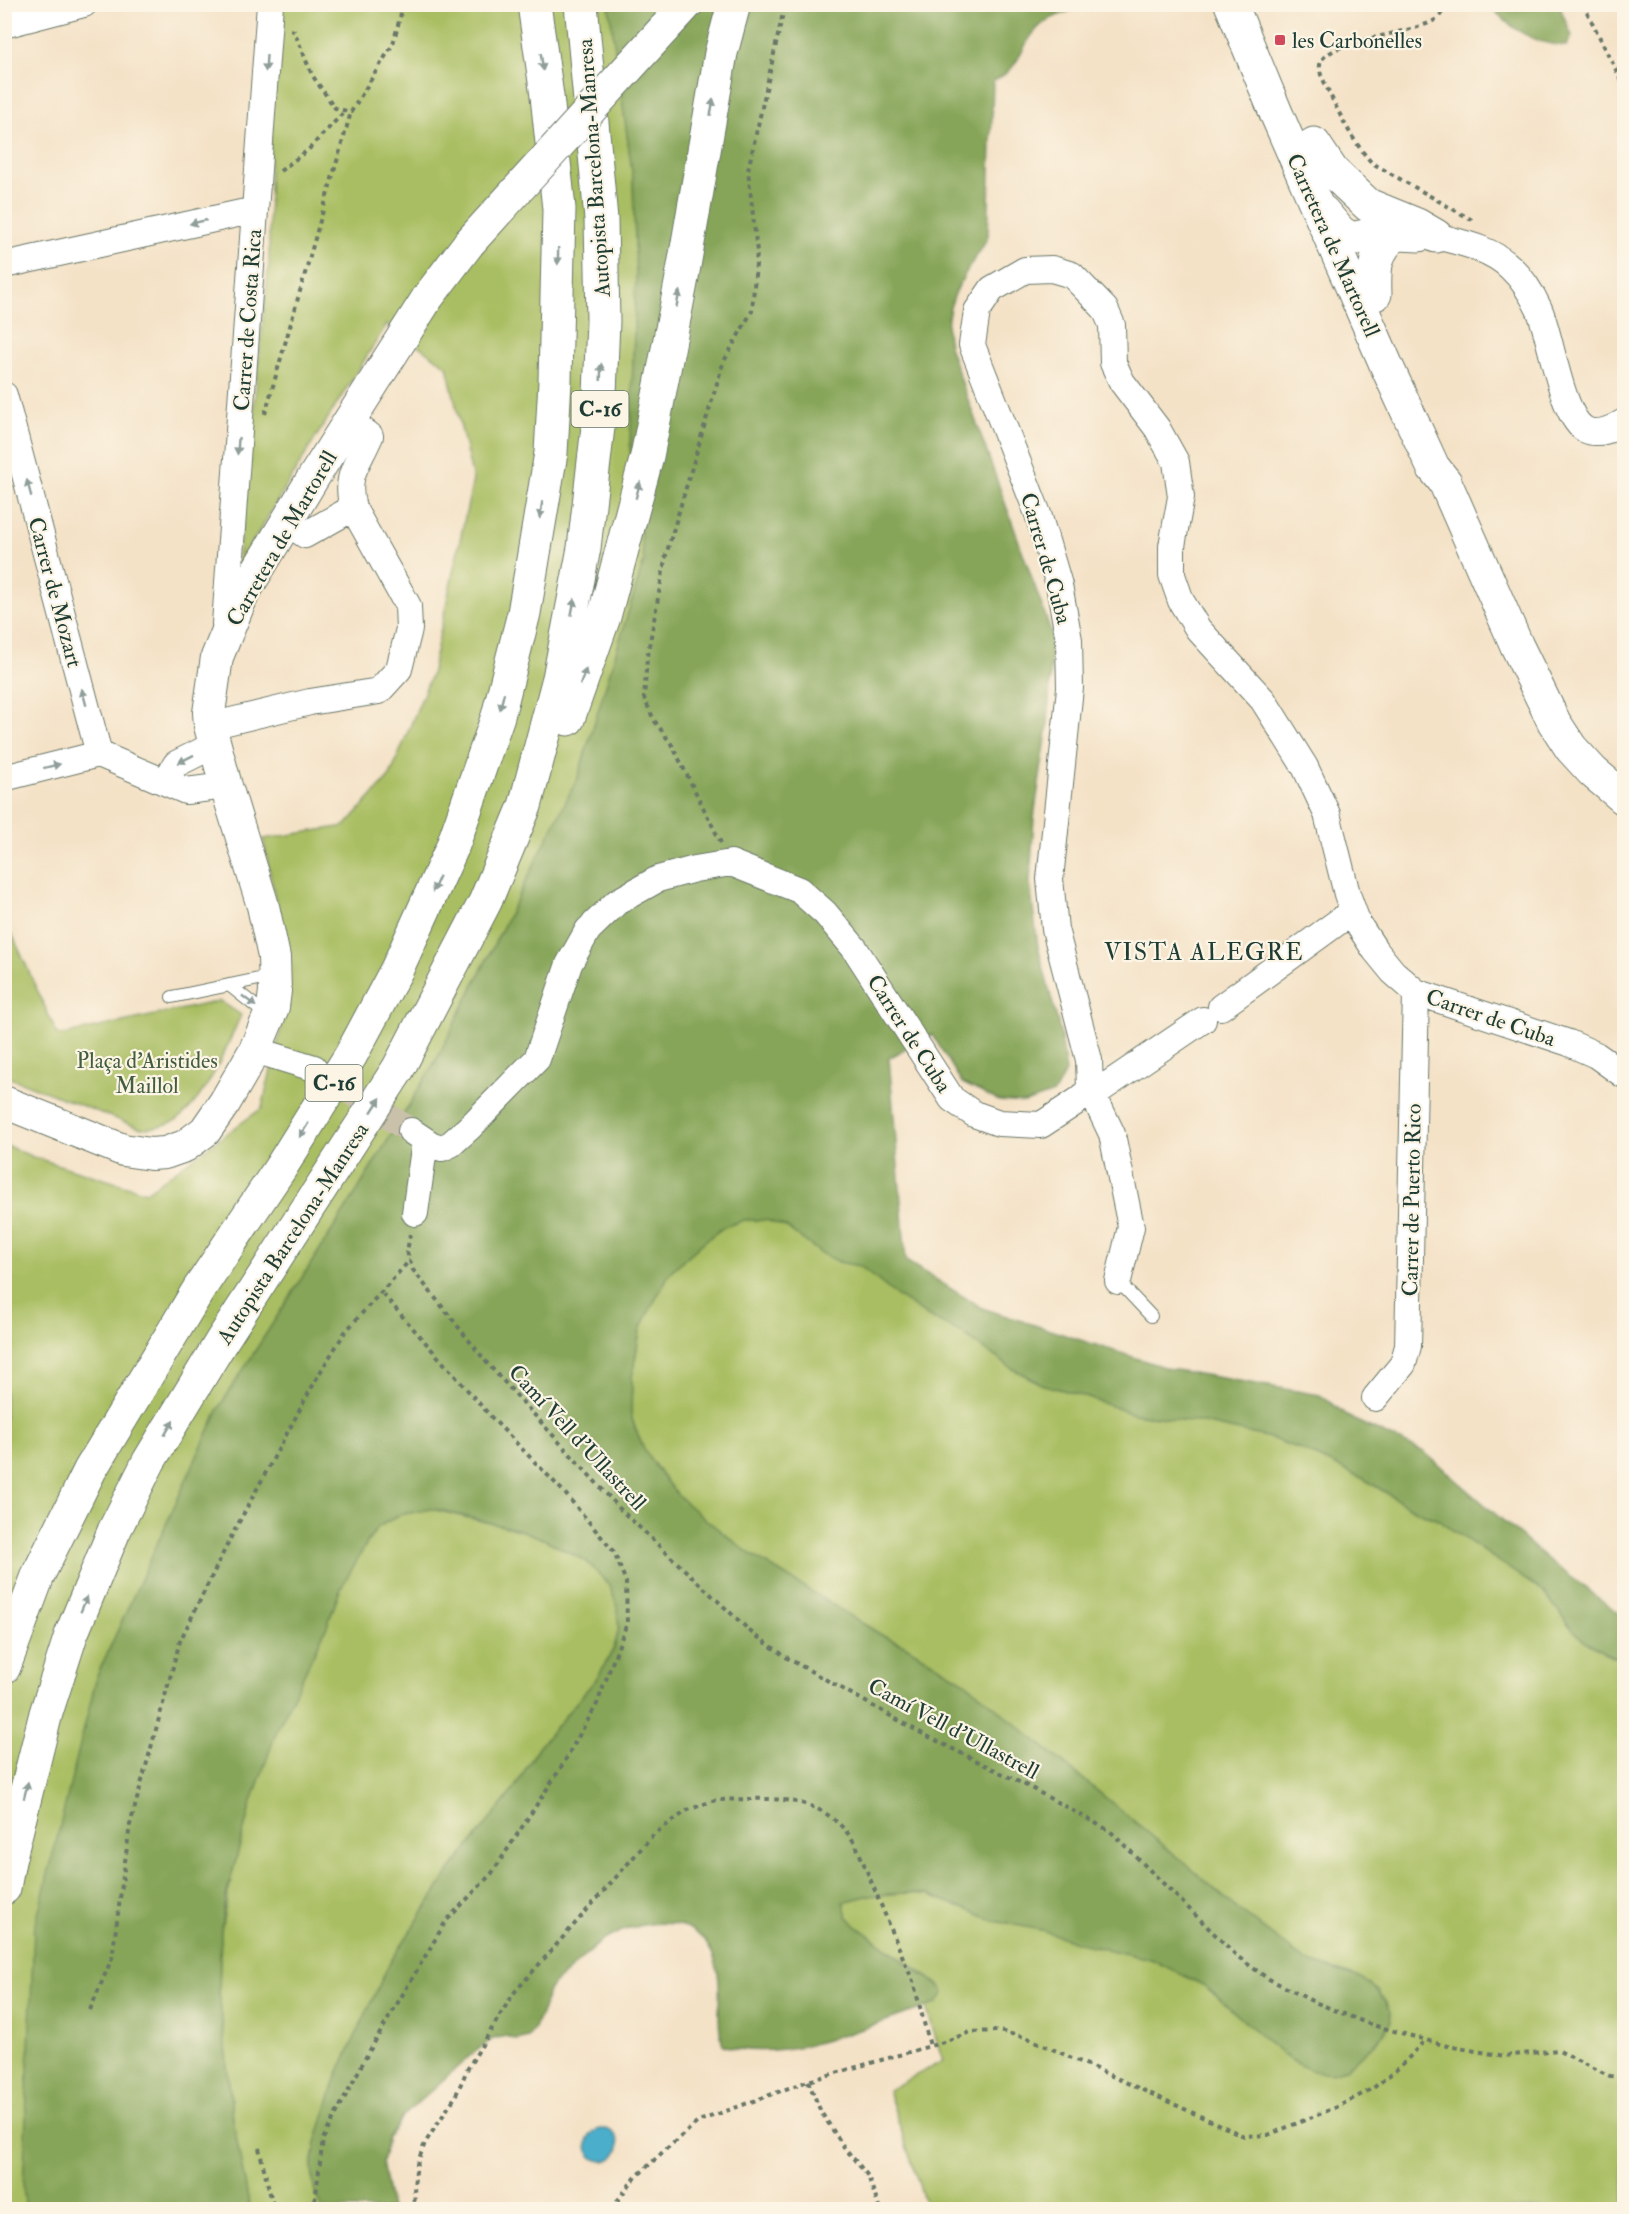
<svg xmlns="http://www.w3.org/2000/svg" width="1629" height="2214" viewBox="0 0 1629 2214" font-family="'IM FELL Double Pica',serif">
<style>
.green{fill:#a9be62;stroke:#647e4b;stroke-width:1.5}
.forest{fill:#86a558;stroke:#527146;stroke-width:1.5}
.water{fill:#4baeca;stroke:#35767f;stroke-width:1.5}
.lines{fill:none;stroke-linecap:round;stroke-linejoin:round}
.minor-tunnel{stroke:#c9c1aa;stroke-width:26;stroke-dasharray:26 13;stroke-linecap:butt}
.service-casing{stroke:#6a7767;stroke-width:14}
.minor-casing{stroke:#6a7767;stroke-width:28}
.tertiary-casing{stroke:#6a7767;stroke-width:34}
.secondary-casing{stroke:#6a7767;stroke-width:35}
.motorway-casing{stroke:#6a7767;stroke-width:35}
.path{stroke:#6a7767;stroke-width:4;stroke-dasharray:4.5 4.5;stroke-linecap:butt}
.service{stroke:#fff;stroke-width:12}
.minor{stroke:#fff;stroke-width:26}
.tertiary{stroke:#fff;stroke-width:32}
.secondary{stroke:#fff;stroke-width:33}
.motorway{stroke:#fff;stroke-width:33}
.tertiary-bridge-casing{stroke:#6a7767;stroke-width:34;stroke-linecap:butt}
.tertiary-bridge{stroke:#fff;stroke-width:32}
.oneway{fill:#8f9e9a}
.poi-dot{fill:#d1495b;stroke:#fcf5e5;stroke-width:2}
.labels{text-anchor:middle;stroke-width:4.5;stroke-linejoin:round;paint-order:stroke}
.shield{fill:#fcf5e5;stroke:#617469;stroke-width:1.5}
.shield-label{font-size:21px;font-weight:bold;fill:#1f3d34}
.poi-label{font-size:22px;fill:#1f3d34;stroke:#fcf5e5;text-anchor:start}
.street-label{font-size:22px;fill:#1f3d34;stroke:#fcf5e5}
.park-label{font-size:22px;fill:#425d40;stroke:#fcf5e5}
.neighbourhood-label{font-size:24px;letter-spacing:1.5px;fill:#1f3d34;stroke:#fcf5e5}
</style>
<rect width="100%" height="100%" fill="#fcf5e5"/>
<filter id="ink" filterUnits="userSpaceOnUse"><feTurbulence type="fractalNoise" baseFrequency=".0167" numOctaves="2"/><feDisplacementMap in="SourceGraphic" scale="12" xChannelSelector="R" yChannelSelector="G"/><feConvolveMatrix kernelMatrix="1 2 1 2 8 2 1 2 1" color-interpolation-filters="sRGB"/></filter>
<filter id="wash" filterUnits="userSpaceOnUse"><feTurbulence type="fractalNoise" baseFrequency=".008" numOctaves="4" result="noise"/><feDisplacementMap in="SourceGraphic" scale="24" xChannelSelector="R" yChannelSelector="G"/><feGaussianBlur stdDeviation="1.35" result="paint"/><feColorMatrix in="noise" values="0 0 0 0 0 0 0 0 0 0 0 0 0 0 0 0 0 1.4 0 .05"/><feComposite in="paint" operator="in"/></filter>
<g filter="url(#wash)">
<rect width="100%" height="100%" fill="#f4e2c7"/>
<!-- green -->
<path class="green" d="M270,5H609L633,178L636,275L630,448L644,561L578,777L438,1057L358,1190L220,1406L97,1676L25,2201L26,2209L5,2210V1145L33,1157L146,1192L262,1108L288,998L287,956L263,839L345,826L390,776L431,675L473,480L447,366L387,324L316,437L237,568L269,263Z
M12,934L58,1036L220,1001L241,1015C226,1048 210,1090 183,1115C172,1125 154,1128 140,1128L5,1076V936Z
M744,1220H766L786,1227L821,1253L839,1262L860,1266L896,1295L929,1317L960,1332L1010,1367L1041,1384L1077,1394L1134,1414L1199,1422L1267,1437L1300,1449L1364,1479L1416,1511L1438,1520L1545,1593L1568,1624L1584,1641L1614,1657L1624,1656V2209H927L888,2090L943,2061L926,2007L936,2004L928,1977L855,1925L847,1916L843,1902L866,1896L904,1893L928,1894L995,1921L1042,1930L1115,1951L1151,1959L1205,1986L1271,2045L1289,2059L1312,2071L1344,2069L1375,2044L1379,1992L1361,1978L1306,1961L1236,1908L1186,1864L965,1682L904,1645L883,1636L750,1554L700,1515L678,1497L662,1476L645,1451L635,1428L631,1415L632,1377L640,1330L645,1319L671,1271L706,1240L724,1227Z
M431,1509L523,1531L546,1540L586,1561L610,1586L617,1606L619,1628L614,1649L597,1678L538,1748L514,1789L450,1871L389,1964L337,2076L316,2143L312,2167L313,2179L314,2189L323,2209H250L235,2136L219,1992L221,1930L232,1874L250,1807L271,1742L327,1626L340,1590L357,1558L378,1527L399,1515Z"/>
<!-- forest -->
<path class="forest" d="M609,5H1084C1070,12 1049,16 1038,28C1017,49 1024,66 993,81L988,236C984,247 978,254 971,264C954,291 940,320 951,352L1052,634L1048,725L1034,817L1030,883L1038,947L1060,1031L1066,1071L1054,1093L1025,1103L999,1101L962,1083L932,1034L889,1058L906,1261L982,1308L1170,1369L1320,1395L1354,1420L1424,1452L1546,1558L1624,1617V1656L1614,1657L1584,1641L1568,1624L1545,1593L1438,1520L1416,1511L1364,1479L1300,1449L1267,1437L1199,1422L1134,1414L1077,1394L1041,1384L1010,1367L960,1332L929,1317L896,1295L860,1266L839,1262L821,1253L786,1227L766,1220H744L724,1227L706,1240L671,1271L645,1318L640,1330L632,1377L631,1415L635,1428L645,1451L662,1476L679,1497L700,1515L750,1554L883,1636L904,1645L965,1682L1186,1864L1236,1908L1306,1961L1361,1978L1371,1985L1385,2001L1390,2012L1391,2023L1375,2044L1344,2069L1333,2073L1312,2071L1289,2059L1271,2045L1205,1986L1151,1959L1079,1943L1042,1930L995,1921L928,1894L904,1893L866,1896L843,1902L847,1916L855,1925L915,1970L938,1984L944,1993L936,2004C875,2022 786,2066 723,2045C713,2015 727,1983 711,1951C691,1911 638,1921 606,1939C593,1946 582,1959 571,1969C565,1975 552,1983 548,1991C546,1995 547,2000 545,2004C541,2016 535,2026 529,2037L517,2040L506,2036L493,2039L472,2054L403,2116L388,2138L382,2162L391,2209H323L314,2189L313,2179L312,2167L316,2143L337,2076L389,1964L450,1871L514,1789L538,1748L597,1678L614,1649L619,1628L617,1606L610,1586L586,1561L546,1540L523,1531L444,1511L431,1509L399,1515L378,1527L371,1536L340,1590L327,1626L277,1730L250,1807L225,1900L221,1930L219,1992L233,2121L250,2209L26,2210L23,2188L34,1931L97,1676L220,1406L358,1190L438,1057L578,777L644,561L630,448L636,275L633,178Z
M1489,5H1559L1572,36L1566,46C1533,44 1510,28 1489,5Z"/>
<!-- water -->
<path class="water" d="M587 2145a16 16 0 1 1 32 0a16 16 0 1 1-32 0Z"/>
</g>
<g filter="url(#ink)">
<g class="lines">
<!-- minor-tunnel -->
<path class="minor-tunnel" d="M319,1072L411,1131"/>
<!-- service casing -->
<g class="service-casing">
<path id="service" d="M229,985L268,1016
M172,997L273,976
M1118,1281L1151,1316"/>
</g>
<!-- minor casing -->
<g class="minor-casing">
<path id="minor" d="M4,25L84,4
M1436,236C1462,243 1490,248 1510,267C1522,278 1532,294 1539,309C1551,335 1561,418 1586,430C1599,436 1614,428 1624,422
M4,265L255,210
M4,395L99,754
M287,522L305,535L353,508
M225,624L270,4
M210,726L310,702L379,691L399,669L409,629L408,606L353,508C344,474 358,465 370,436L350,421
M4,778L99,754L186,791L226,786
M165,782L176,764L214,745
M1221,1007L1353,911
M255,1050L314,1068
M1090,1088L1112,1134L1131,1227L1118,1281
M1094,1094L1203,1020
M411,1131L432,1145L442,1148L451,1144L471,1126L537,1059L569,964L588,930L617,902L658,879L695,869L731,863L799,890L825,913L855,949L952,1099L974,1114L999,1123L1041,1125L1082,1098L1090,1088L1089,1060L1055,929L1050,879L1070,688L1069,640L1059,585L1038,514L972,345L977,311L992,289L1025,270L1052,269L1072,275L1105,309L1112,325L1113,363L1122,382L1157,428L1176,462L1181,497L1172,546V575L1181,601L1198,629L1263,700L1305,767L1327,814L1347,894L1358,924L1375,950L1393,972L1416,992L1569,1043L1596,1055L1624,1075
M415,1213L425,1141
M1375,1398L1403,1364L1408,1346L1416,992"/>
</g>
<!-- tertiary casing -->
<g class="tertiary-casing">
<path id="tertiary" d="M663,30L687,4
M4,1102L123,1150L151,1154L165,1153L185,1146L205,1131L225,1102L255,1050L273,1007L275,991L274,957L263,906L226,786L210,726L209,713L217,657L243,594L313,478L428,297L469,243"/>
</g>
<!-- secondary casing -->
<g class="secondary-casing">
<path id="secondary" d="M1231,4L1276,113L1388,369L1433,467L1445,482L1517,646L1554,722L1571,748L1593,772L1624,798
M1314,144L1332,171L1368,205L1417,225L1436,236
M1323,212L1340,232L1351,239L1380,233L1419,235
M1375,294C1374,267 1374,252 1396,233"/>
</g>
<!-- motorway casing -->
<g class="motorway-casing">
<path id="motorway" d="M568,719L604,617L647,456L681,283L721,53L734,4
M4,1667L39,1573L90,1470L199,1289L281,1167L351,1055L397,969L452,848L498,716L524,613L551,453L555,381L559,209L547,96L534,4
M4,1888L9,1861L46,1713L71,1635L114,1531L149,1461L221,1342L398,1069L485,902L525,806L559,678L584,548L599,418L603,321L601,219L581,4"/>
</g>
<!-- path -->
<path class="path" d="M1445,4C1443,12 1439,19 1431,22C1408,34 1333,40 1321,61C1319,66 1320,70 1321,75C1335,105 1350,139 1372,163L1472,220
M1583,4L1624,86
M290,30L294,31L312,75L335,108L351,112L393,44L402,10L400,4
M280,171L308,150L345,111
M265,414L351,112
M721,843L672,745L654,720L644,698L647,658L666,555L723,363L752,311L757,252L748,170L785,4
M410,1234L407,1252L413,1270L487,1363L622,1511L752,1633L789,1659L923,1734L1031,1788L1110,1831L1238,1957L1267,1978L1312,2001L1369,2024L1447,2046L1505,2056L1557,2050L1610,2076L1624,2077
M90,2010L112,1958L130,1825L180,1641L231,1537L319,1374L345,1332L410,1260
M808,2081L821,2112L844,2147L868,2176L880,2210
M259,2148L274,2210
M314,2210L323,2139L367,2055L446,1921L492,1873L560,1769L597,1704L627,1623L626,1582L614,1552L563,1491L493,1419L381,1292
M415,2210L414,2185L417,2164L425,2143L455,2097L468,2068L513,1994L654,1834L688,1810L715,1800C770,1799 822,1790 856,1845L914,1984L930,2046
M615,2210V2204L633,2180L665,2150L699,2121L808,2081L944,2042L970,2032L999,2031L1028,2038L1244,2136L1268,2135L1337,2107L1372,2089L1401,2066L1425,2040"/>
<!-- service -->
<use href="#service" class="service"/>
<!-- minor -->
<use href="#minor" class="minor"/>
<!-- tertiary -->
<use href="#tertiary" class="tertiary"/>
<!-- secondary -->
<use href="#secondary" class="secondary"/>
<!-- motorway -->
<use href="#motorway" class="motorway"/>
<!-- tertiary-bridge casing -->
<g class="tertiary-bridge-casing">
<path id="tertiary-bridge" d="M469,243L663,30"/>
</g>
<!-- tertiary-bridge -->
<use href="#tertiary-bridge" class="tertiary-bridge"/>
</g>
<!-- one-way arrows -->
<defs><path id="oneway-solid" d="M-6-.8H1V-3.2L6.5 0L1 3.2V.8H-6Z" transform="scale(1.5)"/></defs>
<g class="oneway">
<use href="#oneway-solid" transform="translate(542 62) rotate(82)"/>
<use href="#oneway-solid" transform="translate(266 63) rotate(94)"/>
<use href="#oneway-solid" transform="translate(712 107) rotate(-80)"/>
<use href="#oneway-solid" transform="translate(198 222) rotate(167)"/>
<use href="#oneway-solid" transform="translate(558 256) rotate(91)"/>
<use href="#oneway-solid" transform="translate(678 299) rotate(-79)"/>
<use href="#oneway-solid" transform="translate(601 372) rotate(-88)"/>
<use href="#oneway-solid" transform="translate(238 446) rotate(94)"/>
<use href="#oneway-solid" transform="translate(29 488) rotate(-105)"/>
<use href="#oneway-solid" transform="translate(638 490) rotate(-75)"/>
<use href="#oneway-solid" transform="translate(541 510) rotate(99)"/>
<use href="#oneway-solid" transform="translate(573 607) rotate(-79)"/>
<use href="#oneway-solid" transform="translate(583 677) rotate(-70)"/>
<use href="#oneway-solid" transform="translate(84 697) rotate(-105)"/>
<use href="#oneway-solid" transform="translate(502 701) rotate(104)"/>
<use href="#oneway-solid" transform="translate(186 759) rotate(153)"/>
<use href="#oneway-solid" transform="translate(52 766) rotate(-14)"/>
<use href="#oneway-solid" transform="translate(436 884) rotate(114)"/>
<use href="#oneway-solid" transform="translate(249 1001) rotate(38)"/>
<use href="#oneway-solid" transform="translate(376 1105) rotate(-57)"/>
<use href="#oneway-solid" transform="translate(304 1130) rotate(122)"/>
<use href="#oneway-solid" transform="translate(169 1428) rotate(-59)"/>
<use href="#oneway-solid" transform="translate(84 1604) rotate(-67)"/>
<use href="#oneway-solid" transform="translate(26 1790) rotate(-76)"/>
</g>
</g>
<!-- markers -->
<rect class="poi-dot" x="1274" y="34" width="12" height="12" rx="3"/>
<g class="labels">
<!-- shield labels -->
<g class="shield">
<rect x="571.5" y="391" width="57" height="36" rx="4.5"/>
<rect x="305.5" y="1065" width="57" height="36" rx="4.5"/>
</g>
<g class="shield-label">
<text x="600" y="416">C-16</text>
<text x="334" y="1090">C-16</text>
</g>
<!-- poi labels -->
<g class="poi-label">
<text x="1292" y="48">les Carbonelles</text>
</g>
<!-- street labels -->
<g class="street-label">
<text transform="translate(593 168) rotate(-94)" y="8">Autopista Barcelona-Manresa</text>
<text transform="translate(1334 245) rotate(66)" y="8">Carretera de Martorell</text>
<text transform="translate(247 320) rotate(-86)" y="8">Carrer de Costa Rica</text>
<text transform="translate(281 538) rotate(-60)" y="8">Carretera de Martorell</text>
<text transform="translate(1047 558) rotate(74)" y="8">Carrer de Cuba</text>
<text transform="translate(56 592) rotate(75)" y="8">Carrer de Mozart</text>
<text transform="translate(1491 1017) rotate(19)" y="8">Carrer de Cuba</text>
<text transform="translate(910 1033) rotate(57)" y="8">Carrer de Cuba</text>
<text transform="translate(1411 1200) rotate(-89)" y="8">Carrer de Puerto Rico</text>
<text transform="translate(292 1233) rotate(-57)" y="8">Autopista Barcelona-Manresa</text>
<text transform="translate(578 1437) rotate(47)" y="8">Camí Vell d'Ullastrell</text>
<text transform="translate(954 1728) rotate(28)" y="8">Camí Vell d'Ullastrell</text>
</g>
<!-- park labels -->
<g class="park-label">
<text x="147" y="1068">Plaça d'Aristides<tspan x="147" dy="25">Maillol</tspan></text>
</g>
<!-- neighbourhood labels -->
<g class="neighbourhood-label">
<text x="1204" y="960">VISTA ALEGRE</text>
</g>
</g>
<!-- margin -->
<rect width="1629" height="2214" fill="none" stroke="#fcf5e5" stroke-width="24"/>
</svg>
